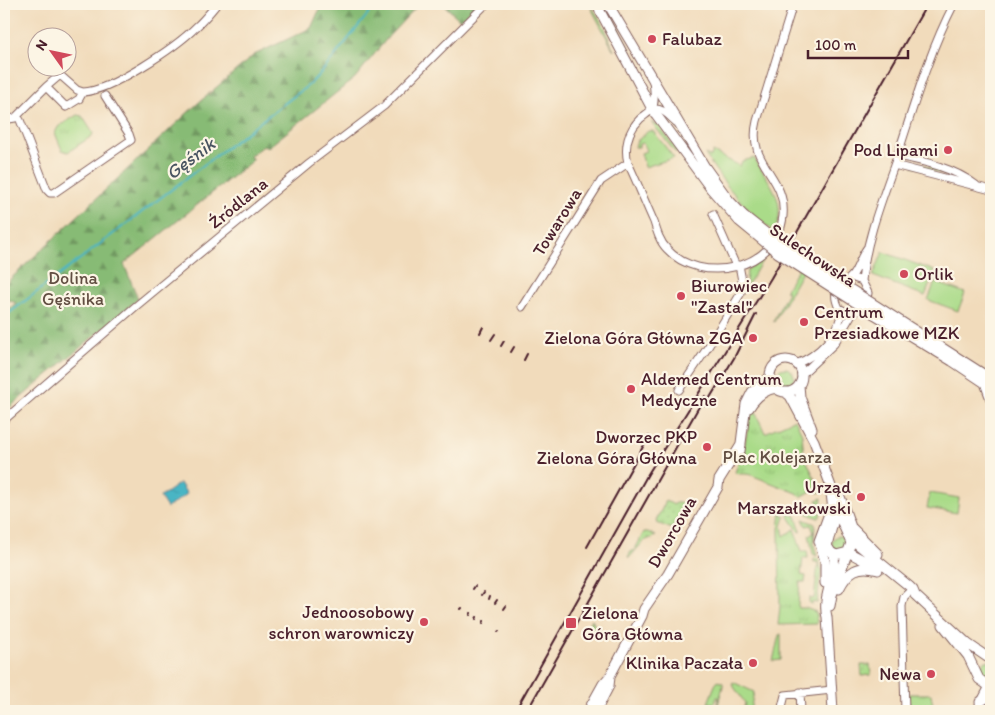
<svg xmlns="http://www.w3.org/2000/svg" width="995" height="715" viewBox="0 0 995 715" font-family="Itim,sans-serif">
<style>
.grass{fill:#aadb89;stroke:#7a7d5a}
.forest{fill:url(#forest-firs);stroke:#686d50}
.park{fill:url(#park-tufts);stroke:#7a7d5a}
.garden{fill:url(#garden-dots);stroke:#7a7d5a}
.water{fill:url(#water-ripples);stroke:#496a78}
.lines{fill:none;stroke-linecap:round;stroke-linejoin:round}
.stream{stroke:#48b5c4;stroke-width:2}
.minor-casing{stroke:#84615d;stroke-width:9}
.tertiary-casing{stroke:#84615d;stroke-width:11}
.minor{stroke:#fff;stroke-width:7}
.tertiary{stroke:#fff;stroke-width:9}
.rail{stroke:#4a1f2b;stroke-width:2}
.tertiary-bridge-casing{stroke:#84615d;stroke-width:11;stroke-linecap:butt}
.tertiary-bridge{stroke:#fff;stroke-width:9}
.poi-dot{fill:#d1495b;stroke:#fcf5e5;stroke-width:2}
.labels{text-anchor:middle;stroke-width:4.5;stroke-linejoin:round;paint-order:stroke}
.poi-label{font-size:18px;fill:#4a1f2b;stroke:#fcf5e5;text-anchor:end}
.street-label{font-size:18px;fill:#4a1f2b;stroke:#fcf5e5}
.park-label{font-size:18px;fill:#624e42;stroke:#fcf5e5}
.water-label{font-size:19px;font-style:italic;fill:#495461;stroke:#fcf5e5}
</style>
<defs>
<pattern id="forest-firs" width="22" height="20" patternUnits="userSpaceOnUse" patternTransform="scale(1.25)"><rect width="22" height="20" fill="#87bb75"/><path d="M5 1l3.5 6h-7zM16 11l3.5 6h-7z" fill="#709760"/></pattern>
<pattern id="park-tufts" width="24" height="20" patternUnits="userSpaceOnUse" patternTransform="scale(1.25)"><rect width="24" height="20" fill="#aadb89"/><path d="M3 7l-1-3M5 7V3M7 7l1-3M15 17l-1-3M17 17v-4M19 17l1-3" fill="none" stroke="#94bc76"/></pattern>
<pattern id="garden-dots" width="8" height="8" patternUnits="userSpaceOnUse" patternTransform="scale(1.25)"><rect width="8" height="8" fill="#aadb89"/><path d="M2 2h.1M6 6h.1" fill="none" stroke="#94bc76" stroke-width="1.8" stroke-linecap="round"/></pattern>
<pattern id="water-ripples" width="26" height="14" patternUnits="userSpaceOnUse" patternTransform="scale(1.25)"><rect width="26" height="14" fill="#48b5c4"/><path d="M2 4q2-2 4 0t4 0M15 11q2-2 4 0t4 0" fill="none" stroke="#3e939f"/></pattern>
</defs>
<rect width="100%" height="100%" fill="#fcf5e5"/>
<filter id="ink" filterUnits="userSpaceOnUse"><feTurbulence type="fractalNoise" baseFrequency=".02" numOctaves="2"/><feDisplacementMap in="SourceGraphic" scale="10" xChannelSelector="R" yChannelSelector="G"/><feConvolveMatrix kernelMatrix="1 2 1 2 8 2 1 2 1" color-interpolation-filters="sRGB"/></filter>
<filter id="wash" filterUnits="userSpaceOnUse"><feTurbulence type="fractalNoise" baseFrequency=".0096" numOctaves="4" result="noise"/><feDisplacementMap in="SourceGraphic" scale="20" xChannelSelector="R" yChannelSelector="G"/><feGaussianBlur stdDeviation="1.12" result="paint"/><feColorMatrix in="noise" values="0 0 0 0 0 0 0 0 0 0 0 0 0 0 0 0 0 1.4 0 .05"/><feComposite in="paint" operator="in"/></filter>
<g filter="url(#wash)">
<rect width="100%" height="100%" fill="#f1dbbb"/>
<!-- grass -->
<path class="grass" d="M600,4H603L616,24L646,81L642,83Z
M591,5L604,26L614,51L590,6Z
M651,122L659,126L679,153L675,152Z
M648,131H653L674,158L645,167L641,153L646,151L643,143L639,144V147H635L637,141Z
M713,152L740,166L742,161L754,158C769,183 789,202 774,232C746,210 724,185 705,154L711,157Z
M914,162L942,171L941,173L913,166Z
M883,252L935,271L925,296L873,276Z
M806,254L810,258L774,322L773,321L788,292L785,291Z
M760,260L762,261L746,288L747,270Z
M935,282L965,293L958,311L928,300Z
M776 377a9 9 0 1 1 18 0a9 9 0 1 1-18 0Z
M930,493L959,498L957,513L927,508Z
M822,498L820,517L818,518L808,514L807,510L808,512L820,505L817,500Z
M786,512L796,516L801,531L799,532Z
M803,519L815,524L814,545L817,556L813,554L809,535L814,533L811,525L806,526Z
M832 543a7 7 0 1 1 14 0a7 7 0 1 1-14 0Z
M814,558L819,559L821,571L817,603L812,602V605L809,602V598L814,599L818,564V562H814Z
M781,634V660L773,661L779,635Z
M986,661H991V677H986L980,672L982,664Z
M718,681L723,683V686L718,705L717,704L719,697H717L715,703H708L715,685Z
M733,682L754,692L750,711H743L745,703L732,684Z"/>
<!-- forest -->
<path class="forest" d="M322,4H419L389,36L355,78L267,148L264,145L250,156L253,160L124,264L138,299L4,412V313L16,303L4,298V285L197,104L254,55L311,28Z
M443,4H477L460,20Z"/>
<!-- park -->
<path class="park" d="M77,115L82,116L93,133L92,136L68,152L62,150L55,133L58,127Z
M755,404L758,408L755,411L765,433L795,419L802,434L804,455L821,492L818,493L815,489L801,497L797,493L751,475C744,473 741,475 736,473L735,472L743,452L751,413Z
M781,512L785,517L782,526L784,536L794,529L802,551H807L808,558H803L801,575L806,576L805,582H800L798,605L799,608H805L816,612L817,624L778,625L780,606L779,529Z
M861,665H870L871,675L862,676Z
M909,694H931L934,711H909Z"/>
<!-- garden -->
<path class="garden" d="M666,501L674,505L675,503H683L687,505L672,529L657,523L656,520Z
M644,532H648L656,536L644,541L629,558L628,557L632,550L634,551Z
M592,619L598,635L596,639L585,631Z"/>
<!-- water -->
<path class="water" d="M180,483L187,494L167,508L160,497Z"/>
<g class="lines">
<!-- stream -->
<path class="stream" d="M4,317L310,84L326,67L376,4"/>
</g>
</g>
<g filter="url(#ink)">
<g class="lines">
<!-- minor casing -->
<g class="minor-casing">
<path id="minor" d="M653,81C654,89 656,102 652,109C649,113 643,116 640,119C628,131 624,147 628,163C637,182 645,202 654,222C657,232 660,242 667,249C700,286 778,270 783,216C787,175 746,165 757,121L793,4
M46,87L60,75L77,90L83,92
M652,109C662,107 669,116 676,122
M4,114L9,119L15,118L46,87L66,107L79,99L83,92C111,91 176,47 196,27C204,20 210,12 217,4
M20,120L47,190L50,193H54L131,140L129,134L105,96
M897,156C924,161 954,168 976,185
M894,165L991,190
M713,214L736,266
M851,277L862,281L868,293C867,303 861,311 850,314L839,308C828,285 846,286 854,273C859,265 861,256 867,248
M862,281C866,239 883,197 897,157C914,105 929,52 954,4
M522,307L601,181L628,163
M796,364C817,356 841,334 841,310
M801,375L834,344L852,314
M679,390L708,347L741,293L742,281L739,265
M4,420L136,306L309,163L384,106L486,4
M800,692L801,711
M4,710L5,711
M781,711L785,695L832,690
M905,711L902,606L904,597L908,593
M978,711L979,705L990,684"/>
</g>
<!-- tertiary casing -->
<g class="tertiary-casing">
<path id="tertiary" d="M598,4L600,11L652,109L711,189L739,221
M608,4L705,167L728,199L743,215
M955,356L991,379
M770 376a16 16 0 1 1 32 0a16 16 0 1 1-32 0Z
M952,361L991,387
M985,383L991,399
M799,385L800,397L812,429
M785,392L790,396L814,441L832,489L831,493L834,519L827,546L831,552L836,555L848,552
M749,408C755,398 763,390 776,388
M740,451L746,404L752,392L770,377
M832,489L839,494L851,527L878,554
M851,539L909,586L913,590L915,595L968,644L987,657
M848,552L878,568
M825,583V561L819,541L830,511
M839,589C848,571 858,564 878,570
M830,606L832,595L851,543L840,518L837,504
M943,625L968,656L979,679L986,684H991
M980,702L991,695
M588,711L603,684L610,676L642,616L644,609L668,574L718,487L719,480L741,445
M596,711L609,686L610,677
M833,711L827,617C821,595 837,577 834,555"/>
</g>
<!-- minor -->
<use href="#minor" class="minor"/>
<!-- tertiary -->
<use href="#tertiary" class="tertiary"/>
<!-- rail -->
<path class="rail" d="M480,333L483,327
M491,340L495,334
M501,346L504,341
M511,352L514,347
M524,360L527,354
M705,406L734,358L756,314
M587,547L649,436
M473,589L475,586
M482,595L484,592
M489,599L490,596
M495,603L497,600
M461,609L462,608
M504,609L506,606
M470,615L471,613
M476,619L477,617
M483,623L484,621
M498,632L499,631
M515,711L648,474L771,278L927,4
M527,711L705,396"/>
<!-- tertiary-bridge casing -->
<g class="tertiary-bridge-casing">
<path id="tertiary-bridge" d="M743,215L781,245L955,356
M739,221L778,253L869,311L952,361"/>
</g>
<!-- tertiary-bridge -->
<use href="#tertiary-bridge" class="tertiary-bridge"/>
</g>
</g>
<!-- markers -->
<g class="poi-dot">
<circle cx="652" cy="39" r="5"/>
<circle cx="948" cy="150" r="5"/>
<circle cx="904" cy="274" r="5"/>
<circle cx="681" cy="296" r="5"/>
<circle cx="804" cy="322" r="5"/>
<circle cx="753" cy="338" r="5"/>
<circle cx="631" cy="389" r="5"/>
<circle cx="707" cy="447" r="5"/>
<circle cx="861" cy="497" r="5"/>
<circle cx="424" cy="622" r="5"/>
<rect x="565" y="617" width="12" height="12" rx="2.5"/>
<circle cx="753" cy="663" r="5"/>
<circle cx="931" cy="674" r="5"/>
</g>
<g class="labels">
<!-- poi labels -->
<g class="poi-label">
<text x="662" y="45" text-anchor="start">Falubaz</text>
<text x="938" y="156">Pod Lipami</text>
<text x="914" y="280" text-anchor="start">Orlik</text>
<text x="691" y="292" text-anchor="start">Biurowiec<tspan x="691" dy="21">"Zastal"</tspan></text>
<text x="814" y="318" text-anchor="start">Centrum<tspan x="814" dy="21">Przesiadkowe MZK</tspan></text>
<text x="743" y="344">Zielona Góra Główna ZGA</text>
<text x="641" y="385" text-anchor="start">Aldemed Centrum<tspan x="641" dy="21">Medyczne</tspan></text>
<text x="697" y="443">Dworzec PKP<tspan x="697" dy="21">Zielona Góra Główna</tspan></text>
<text x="851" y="493">Urząd<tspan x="851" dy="21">Marszałkowski</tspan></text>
<text x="414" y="618">Jednoosobowy<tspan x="414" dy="21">schron warowniczy</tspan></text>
<text x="582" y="619" text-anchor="start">Zielona<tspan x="582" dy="21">Góra Główna</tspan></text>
<text x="743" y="669">Klinika Paczała</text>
<text x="921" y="680">Newa</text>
</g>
<!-- street labels -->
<g class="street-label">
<text transform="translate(238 203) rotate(-39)" y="6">Źródlana</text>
<text transform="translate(557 222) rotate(-58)" y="6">Towarowa</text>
<text transform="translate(813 255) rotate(34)" y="6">Sulechowska</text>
<text transform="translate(672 532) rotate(-60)" y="6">Dworcowa</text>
</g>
<!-- park labels -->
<g class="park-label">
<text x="73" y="284">Dolina<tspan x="73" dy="21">Gęśnika</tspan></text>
<text x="777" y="463">Plac Kolejarza</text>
</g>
<!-- water labels -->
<g class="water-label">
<text transform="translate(190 158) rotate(-37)" y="7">Gęśnik</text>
</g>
</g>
<!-- margin -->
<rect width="995" height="715" fill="none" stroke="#fcf5e5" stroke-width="20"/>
<!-- north arrow -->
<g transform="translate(52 52) rotate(303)"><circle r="24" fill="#fcf5e5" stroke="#b59f9b"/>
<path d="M0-4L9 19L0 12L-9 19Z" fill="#d1495b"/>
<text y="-8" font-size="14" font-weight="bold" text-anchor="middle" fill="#4a1f2b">N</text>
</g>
<!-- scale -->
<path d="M808 50v8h100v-8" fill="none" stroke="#4a1f2b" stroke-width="2.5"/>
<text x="815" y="50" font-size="15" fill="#4a1f2b" stroke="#fcf5e5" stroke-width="4" paint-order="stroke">100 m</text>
</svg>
